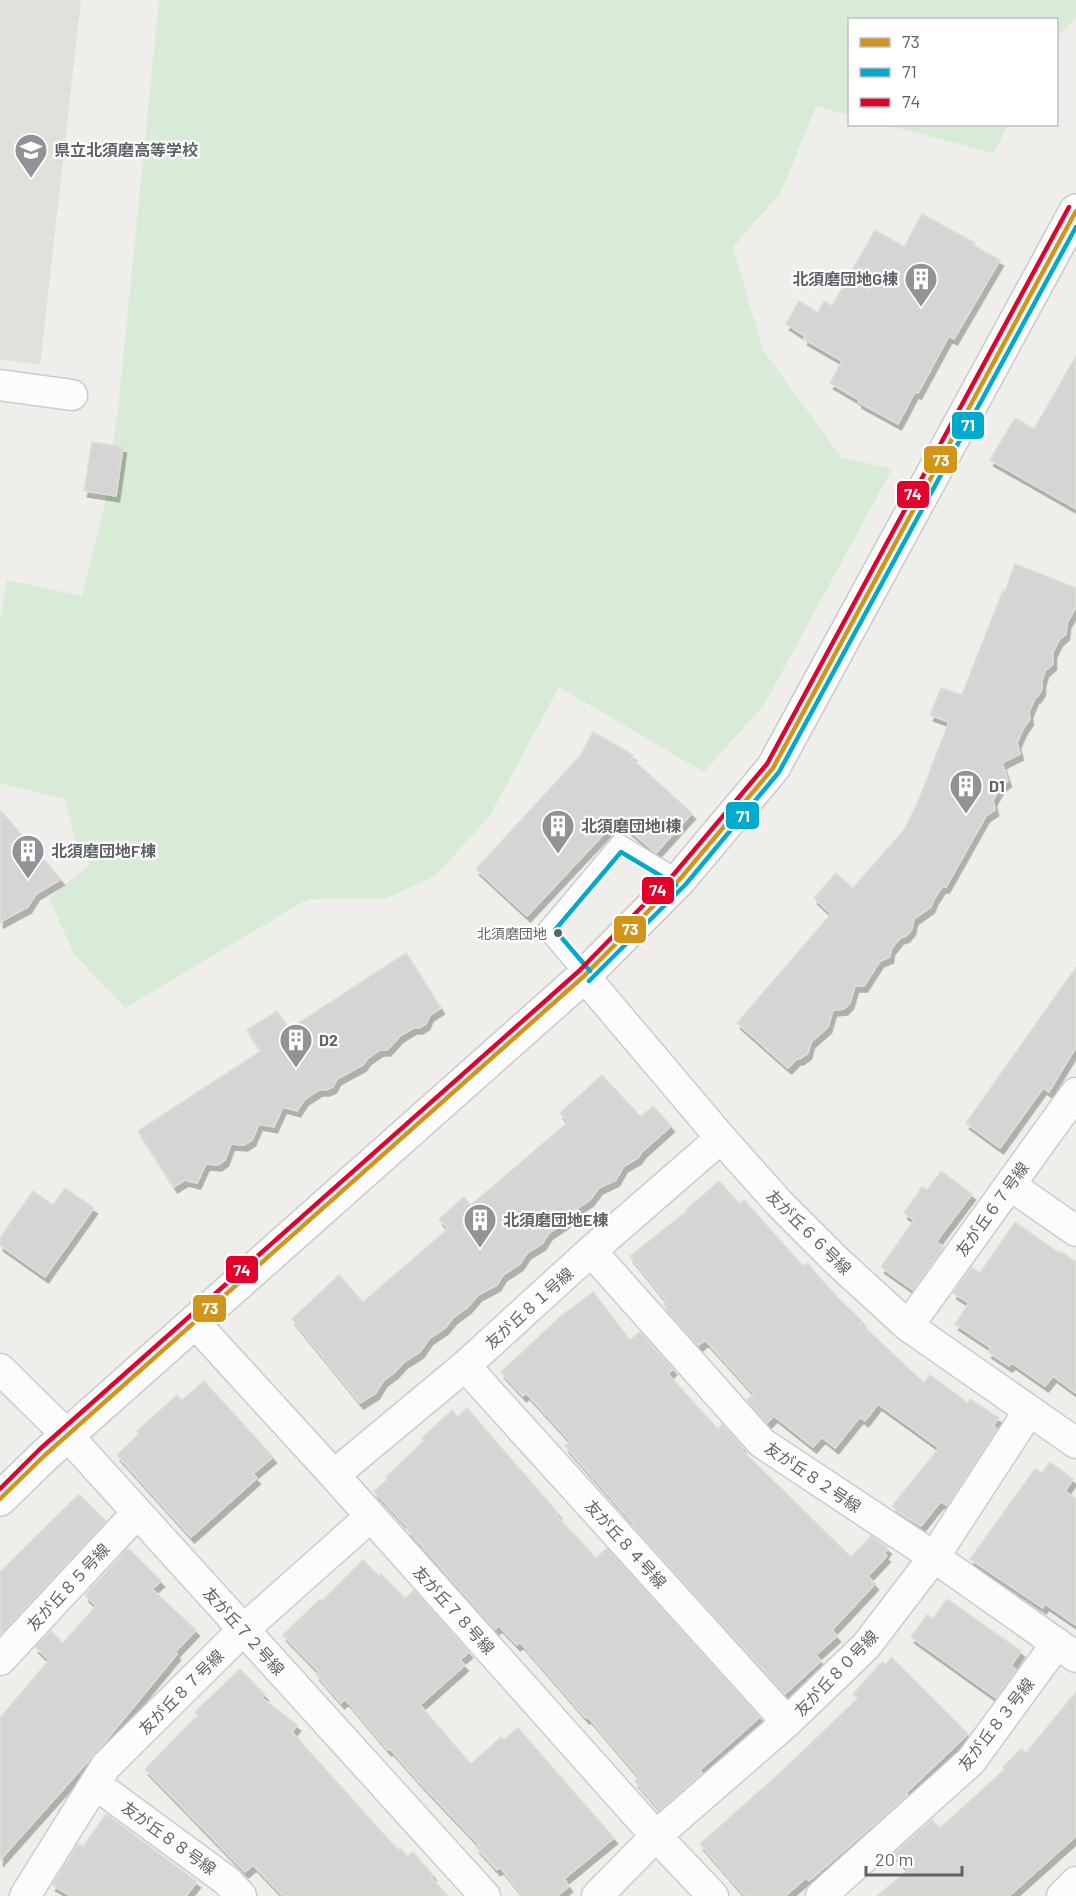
<svg xmlns="http://www.w3.org/2000/svg" width="1076" height="1896" viewBox="0 0 1076 1896" font-family="Barlow,'Noto Sans JP',sans-serif">
<style>
.education{fill:#e2e0da}
.green{fill:#d8ebd6}
.building{fill:#d6d5d3;stroke:#deddd9;stroke-width:1.5;filter:url(#shadow)}
.lines{fill:none;stroke-linecap:round;stroke-linejoin:round}
.lane-casing{stroke:#cbcccc;stroke-width:18}
.street-casing{stroke:#cbcccc;stroke-width:33}
.secondary-casing{stroke:#cacacb;stroke-width:36}
.lane{stroke:#fdfcfc;stroke-width:15}
.street{stroke:#fdfcfc;stroke-width:30}
.secondary{stroke:#fdfcfc;stroke-width:33}
.bus-1-casing{stroke:#fff;stroke-width:9}
.bus-2-casing{stroke:#fff;stroke-width:9}
.bus-3-casing{stroke:#fff;stroke-width:9}
.bus-1{stroke:#d1951a;stroke-width:4.5}
.bus-2{stroke:#00a9ce;stroke-width:4.5}
.bus-3{stroke:#e4002b;stroke-width:4.5}
.bus-dot{fill:#5f6368;stroke:#fff;stroke-width:2}
.labels{text-anchor:middle;stroke-width:4.5;stroke-linejoin:round;paint-order:stroke}
.bus-label{font-size:14px;fill:#5f6368;stroke:#fff;text-anchor:end}
.poi-label{font-size:16px;font-weight:bold;fill:#5f6368;stroke:#fff;text-anchor:start}
.street-label{font-size:16px;fill:#5f6368;stroke:#fff}
.line-badge{stroke:#fff;stroke-width:2}
.badge-label{font-size:16px;text-anchor:middle;font-weight:bold;fill:#fff}
</style>
<defs>
<filter id="shadow"><feDropShadow dx="3.5" dy="6" stdDeviation="0" flood-color="#0004"/></filter>
</defs>
<rect width="100%" height="100%" fill="#efeeea"/>
<!-- education -->
<path class="education" d="M0,0H81L40,365L0,359Z"/>
<!-- green -->
<path class="green" d="M159,0H1076V17L1057,37L1056,20H850L849,115L816,106L781,192L733,247L763,350L841,457L892,469L764,705L704,772L559,687L489,817L435,876L387,898L308,899L125,1008L74,954L49,898L90,865L75,838L65,799L0,783V619L7,580L82,596L105,503L118,409Z
M886,125L1008,124V125L994,153Z"/>
<!-- building -->
<path class="building" d="M922,214L975,243L973,245L1000,260L954,339L949,336L918,393L915,392L898,424L858,402L859,400L830,383L842,361L804,339L805,336L786,324L799,301L818,313L824,301L832,306L875,230L904,247Z
M1076,356V509L990,460L1015,418L1034,429Z
M92,442L123,447L116,496L84,491Z
M1015,564L1076,588V607L1067,623L1066,634L1059,640L1053,652V664L1045,671L1042,681V689L1038,696L1035,698L1029,712L1030,719L1023,729L1017,743L1020,754L1002,763L1008,781L1001,786L993,800L995,810L986,816L946,887H942L934,899L931,907L914,919L912,929L906,936L900,938L891,949L890,957L880,961L864,986H855L850,1003L844,1009L833,1010L828,1027L811,1042L808,1053L800,1059H797L788,1068L737,1023L831,914L814,898L836,873L853,888L904,830L917,804L949,722L930,715L941,688L962,695L1003,590L1005,591Z
M593,732L633,755L631,758L692,813L656,853L617,820L527,916L476,869L580,756Z
M0,810L61,879L36,894L28,907L0,922Z
M406,953L441,1008L430,1015L426,1024L419,1028H413L400,1036L387,1050H380L367,1059L363,1065L337,1079L333,1087L326,1090H319L305,1099L297,1111L283,1107L274,1127L259,1124L252,1140L244,1145L231,1144L225,1160L218,1165L206,1164L197,1183L185,1180L174,1187L138,1131L261,1051L247,1030L277,1011L289,1029Z
M1076,967V1047L1049,1092L1043,1088L1000,1148L966,1123Z
M602,1075L641,1117L653,1106L671,1126L642,1152L638,1158L624,1166L616,1180L599,1188L590,1200L572,1212L566,1222L549,1233L542,1244L527,1253L520,1264L503,1275L497,1285L478,1295L468,1307L453,1318L445,1328L429,1339L420,1352L404,1362L395,1372L383,1381L376,1393L360,1403L292,1319L339,1275L363,1302L448,1229L439,1219L464,1197L471,1205L568,1122L560,1113Z
M941,1171L972,1194L936,1242L944,1247L913,1290L881,1267L914,1220L904,1213L922,1187L927,1190Z
M719,1181L740,1204L744,1200L803,1266L807,1263L838,1298L862,1321L860,1323L924,1383L930,1375L968,1403L970,1399L999,1418L993,1426L997,1429L947,1506L941,1501L921,1526L895,1510L896,1509L892,1506L939,1448L878,1404L865,1421L860,1417L835,1448L822,1437L813,1447L774,1416L767,1423L747,1400L754,1394L705,1340L698,1346L666,1309L667,1308L664,1304L667,1302L630,1256L687,1211L686,1210Z
M65,1188L94,1208L45,1277L0,1245V1238L33,1191L53,1205Z
M1015,1222L1059,1253L1060,1251L1076,1262V1393L1053,1376L1045,1386L1012,1363L1009,1366L988,1352L991,1348L955,1324L969,1303L953,1293L972,1267L980,1273Z
M593,1292L630,1340L640,1332L673,1369L668,1374L718,1429L722,1424L743,1447L741,1449L851,1557L871,1536L888,1548L884,1554L887,1556L868,1576L875,1584L832,1630L837,1636L816,1655L821,1661L785,1694L632,1525L634,1524L565,1446L570,1441L526,1393L523,1396L501,1372L561,1316Z
M204,1381L273,1457L253,1474L257,1478L191,1537L117,1455L139,1434L137,1431L177,1395L182,1400Z
M467,1408L558,1513L556,1515L596,1558L607,1548L760,1717L700,1770L702,1773L660,1810L635,1781L639,1777L588,1717L586,1718L520,1642L517,1645L499,1626L495,1629L407,1529L408,1528L374,1491L388,1479L386,1477L424,1441L422,1438L452,1410L458,1417Z
M1050,1462L1073,1479L1065,1491L1076,1499V1625L1045,1604L1043,1608L970,1559L1035,1469L1042,1473Z
M79,1494L106,1521L0,1635V1572Z
M128,1548L161,1581L152,1589L196,1630L175,1652L177,1654L99,1749L0,1860V1718L49,1660L35,1647L51,1631L63,1643L96,1606L85,1595Z
M363,1560L379,1576L381,1574L405,1598L414,1590L469,1652L460,1660L465,1665L420,1705L471,1764L501,1737L504,1740L518,1728L614,1838L564,1879L569,1886L557,1896H523L500,1867L497,1870L476,1847L479,1845L421,1784L390,1749L388,1750L345,1699L341,1703L316,1674L319,1672L283,1635L320,1599L322,1601Z
M947,1599L1021,1651L1011,1666L1016,1670L996,1698L911,1637L927,1615L933,1619Z
M891,1657L968,1734L906,1793L908,1795L809,1881L806,1878L785,1896H745L700,1844L781,1772L858,1698L853,1694L882,1662L886,1665Z
M240,1669L265,1695L262,1698L297,1725L292,1732L398,1850L400,1848L407,1856L413,1852L433,1875L431,1877L448,1896H283L253,1865L245,1872L145,1769L198,1715L195,1712Z
M1076,1692V1836L1009,1896H877L908,1870L893,1854L932,1820L940,1828L1005,1769L1003,1767L1021,1749L1026,1753Z
M106,1814L197,1882L186,1896H71L52,1885L78,1844L83,1847Z"/>
<g class="lines">
<!-- lane casing -->
<g class="lane-casing">
<path id="lane" d="M584,976L545,930L619,842L680,879"/>
</g>
<!-- street casing -->
<g class="street-casing">
<path id="street" d="M0,385L72,395
M584,976L721,1138L778,1202L838,1262L908,1326L1076,1443
M1010,1185L1076,1231
M591,1251L762,1443L934,1557L1076,1657
M195,1323L334,1475L656,1836L713,1896
M908,1326L1076,1093
M465,1366L787,1722
M0,1369L68,1436L485,1896
M334,1475L465,1366L591,1251L721,1138
M0,1660L137,1513
M95,1784L227,1881L241,1896
M25,1896L106,1766L243,1630L370,1517
M597,1896L656,1836L787,1722L866,1646L934,1557L1029,1411
M821,1896L971,1761L1057,1643
M1062,1896L1076,1882"/>
</g>
<!-- secondary casing -->
<g class="secondary-casing">
<path id="secondary" d="M0,1499L45,1455L584,976L680,879L773,768L1076,211"/>
</g>
<!-- lane -->
<use href="#lane" class="lane"/>
<!-- street -->
<use href="#street" class="street"/>
<!-- secondary -->
<use href="#secondary" class="secondary"/>
<!-- bus-1 casing -->
<g class="bus-1-casing">
<path id="bus-1" d="M0,1499L45,1455L584,976L680,879L773,768L1076,211"/>
</g>
<!-- bus-2 casing -->
<g class="bus-2-casing">
<path id="bus-2" d="M590,971L555,930L621,852L676,885
M589,981L686,884L779,772L1076,227"/>
</g>
<!-- bus-3 casing -->
<g class="bus-3-casing">
<path id="bus-3" d="M0,1489L40,1449L579,971L674,874L767,764L1069,207"/>
</g>
<!-- bus-1 -->
<use href="#bus-1" class="bus-1"/>
<!-- bus-2 -->
<use href="#bus-2" class="bus-2"/>
<!-- bus-3 -->
<use href="#bus-3" class="bus-3"/>
</g>
<!-- icons -->
<defs>
<g id="school-pin" transform="scale(1.725)"><path d="M0 17L-7.5 6A9.5 9.5 0 1 1 7.5 6Z" fill="#919496" stroke="#fff"/><path d="M0-5L7-2L0 1L-7-2ZM-4 1L0 2.5L4 1V4Q0 6-4 4Z" fill="#fff"/></g>
<g id="building-pin" transform="scale(1.725)"><path d="M0 17L-7.5 6A9.5 9.5 0 1 1 7.5 6Z" fill="#919496" stroke="#fff"/><path d="M-4-6H4V6H1V3H-1V6H-4ZM-2.5-4.3h1.7v1.8h-1.7ZM.8-4.3h1.7v1.8H.8ZM-2.5-1h1.7V.8h-1.7ZM.8-1h1.7V.8H.8Z" fill="#fff"/></g>
</defs>
<g fill-rule="evenodd">
<use href="#school-pin" x="31" y="150"/>
<use href="#building-pin" x="921" y="279"/>
<use href="#building-pin" x="966" y="786"/>
<use href="#building-pin" x="558" y="826"/>
<use href="#building-pin" x="28" y="851"/>
<use href="#building-pin" x="296" y="1040"/>
<use href="#building-pin" x="480" y="1220"/>
</g>
<!-- markers -->
<circle class="bus-dot" cx="558" cy="933" r="5"/>
<g class="labels">
<!-- bus labels -->
<g class="bus-label">
<text x="547" y="939">北須磨団地</text>
</g>
<!-- poi labels -->
<g class="poi-label">
<text x="54" y="156">県立北須磨高等学校</text>
<text x="898" y="285" text-anchor="end">北須磨団地G棟</text>
<text x="989" y="792">D1</text>
<text x="581" y="832">北須磨団地I棟</text>
<text x="51" y="857">北須磨団地F棟</text>
<text x="319" y="1046">D2</text>
<text x="503" y="1226">北須磨団地E棟</text>
</g>
<!-- street labels -->
<g class="street-label">
<text transform="translate(992 1209) rotate(-54)" y="6">友が丘６７号線</text>
<text transform="translate(809 1232) rotate(45)" y="6">友が丘６６号線</text>
<text transform="translate(529 1308) rotate(-42)" y="6">友が丘８１号線</text>
<text transform="translate(813 1477) rotate(34)" y="6">友が丘８２号線</text>
<text transform="translate(626 1544) rotate(48)" y="6">友が丘８４号線</text>
<text transform="translate(68 1587) rotate(-47)" y="6">友が丘８５号線</text>
<text transform="translate(454 1610) rotate(48)" y="6">友が丘７８号線</text>
<text transform="translate(244 1631) rotate(48)" y="6">友が丘７２号線</text>
<text transform="translate(836 1673) rotate(-46)" y="6">友が丘８０号線</text>
<text transform="translate(181 1692) rotate(-45)" y="6">友が丘８７号線</text>
<text transform="translate(996 1724) rotate(-52)" y="6">友が丘８３号線</text>
<text transform="translate(169 1838) rotate(36)" y="6">友が丘８８号線</text>
</g>
</g>
<g class="line-badge">
<rect x="951" y="411" width="34" height="29" rx="6" fill="#00a9ce"/>
<rect x="923" y="445" width="35" height="29" rx="6" fill="#d1951a"/>
<rect x="896" y="480" width="34" height="29" rx="6" fill="#e4002b"/>
<rect x="725" y="801" width="35" height="29" rx="6" fill="#00a9ce"/>
<rect x="641" y="876" width="34" height="29" rx="6" fill="#e4002b"/>
<rect x="613" y="915" width="34" height="29" rx="6" fill="#d1951a"/>
<rect x="225" y="1255" width="34" height="29" rx="6" fill="#e4002b"/>
<rect x="192" y="1294" width="35" height="29" rx="6" fill="#d1951a"/>
</g>
<g class="badge-label">
<text x="968" y="431">71</text>
<text x="941" y="466">73</text>
<text x="913" y="500">74</text>
<text x="743" y="822">71</text>
<text x="658" y="896">74</text>
<text x="630" y="935">73</text>
<text x="242" y="1276">74</text>
<text x="210" y="1314">73</text>
</g>
<!-- legend -->
<rect x="848" y="18" width="210" height="108" fill="#ffffff" stroke="#bfc1c3" stroke-width="1.5"/>
<rect x="860" y="38" width="30" height="9" fill="#d1951a" stroke="#bfc1c3" stroke-width="1.5"/>
<text x="902" y="48" font-size="18" fill="#5f6368">73</text>
<rect x="860" y="68" width="30" height="9" fill="#00a9ce" stroke="#bfc1c3" stroke-width="1.5"/>
<text x="902" y="78" font-size="18" fill="#5f6368">71</text>
<rect x="860" y="98" width="30" height="9" fill="#e4002b" stroke="#bfc1c3" stroke-width="1.5"/>
<text x="902" y="108" font-size="18" fill="#5f6368">74</text>
<!-- scale -->
<path d="M866 1866v9h96v-9" fill="none" stroke="#5f6368" stroke-width="3"/>
<text x="875" y="1866" font-size="18" fill="#5f6368" stroke="#ffffff" stroke-width="4.5" paint-order="stroke">20 m</text>
</svg>
